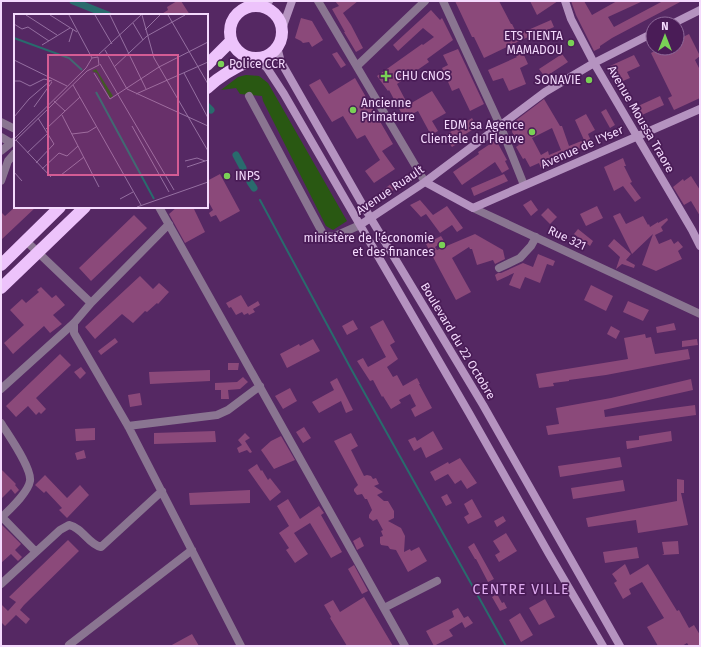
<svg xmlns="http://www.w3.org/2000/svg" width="701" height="647" viewBox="0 0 701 647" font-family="'Fira Sans',sans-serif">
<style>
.green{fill:#295812}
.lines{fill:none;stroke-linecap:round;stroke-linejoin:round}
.stream{stroke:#296b6d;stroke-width:2}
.canal{stroke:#296b6d;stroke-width:7}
.building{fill:#8b497a;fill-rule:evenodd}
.street{stroke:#8a7591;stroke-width:8}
.secondary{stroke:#b593c0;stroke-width:8}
.highway{stroke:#edc3fb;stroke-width:12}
.poi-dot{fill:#7ad156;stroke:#4a1c57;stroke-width:1.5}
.labels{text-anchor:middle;stroke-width:3.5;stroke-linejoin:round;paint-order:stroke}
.poi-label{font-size:12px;fill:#f4dafd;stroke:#4a1c57;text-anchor:end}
.street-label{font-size:12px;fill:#f4dafd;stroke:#4a1c57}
.quarter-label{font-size:14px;letter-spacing:1px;fill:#deabef;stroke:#4a1c57}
.inset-river{fill:none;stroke:#296b6d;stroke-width:2}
.inset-road{fill:none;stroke:#956fa1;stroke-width:1}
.view{fill:#d45c94;fill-opacity:0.15;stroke:#d45c94;stroke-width:2}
.inset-edge{fill:none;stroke:#f4dafd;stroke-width:2}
</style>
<rect width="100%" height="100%" fill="#552863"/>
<!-- green -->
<path class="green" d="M246,75L259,76L268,83L347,221L333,230L326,226L263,101L262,96L240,94L236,88L221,90L238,77Z"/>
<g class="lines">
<!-- stream -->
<path class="stream" d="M260,200L350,367L506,646"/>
<!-- canal -->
<path class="canal" d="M73,1L108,15
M207,106L211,110
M236,155L243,168
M250,182L254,188"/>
</g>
<!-- building -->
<path class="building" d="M177,1H181L190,15H160L168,10L167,7Z
M335,1H358L343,13L351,25L363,48L356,52L344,32H345L332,9L339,6Z
M455,1H499L511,24H512L515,30L510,33L512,37L551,20L554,27L528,39V37L484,58L474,37H472Z
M530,1H558L537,15Z
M571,1H584L592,15L617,1H643L608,17L614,27L663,1H682L612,38L600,46V48L594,51L576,15Z
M431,10L440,20L442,18L453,40L427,59L429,62L397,84L408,105L432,91L446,113L432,121L438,131L431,135L418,111L404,118L389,90L388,91L377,76L422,44L423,45L434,37L423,28L398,51L393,45Z
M301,18L312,21L323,40L312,47L309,42L303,43L301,41L295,38Z
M689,34L700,56L695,60L700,70V98L674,110L668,98L672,96L651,53L660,48H677V40Z
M458,49L484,104L470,111L459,88L452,91L442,68L448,65L443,55Z
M337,52L346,65L341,68L332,54Z
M523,53L528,64L520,68L526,84L509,91L503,78L493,81L488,70L517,57L516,56Z
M562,54L568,62L545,77L539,69Z
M634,55L640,66L627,72L630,78L618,83L610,66Z
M355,78L393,144L382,151L395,169L374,183L365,171L380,160L365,135L357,139L343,116L332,122L309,85L320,79L329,94Z
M660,96L664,105L642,115L638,106Z
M544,99L560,126H562L569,146L584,140L575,120L586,114L595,130L588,134L592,143L552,161L553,162L541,168L539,163L530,167L525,158L523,159L516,147L519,145L512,132L515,121ZM552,128L561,150L549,155L548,151L541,155L532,138Z
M606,109L615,125L610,128L601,112Z
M472,118L477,127L464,135L466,138L452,147L444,136Z
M496,140L507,160L505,161L509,169L502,173L495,162L462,185L453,172L479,154L478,152Z
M623,158L626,166H624L632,182L630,183L641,198L635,202L623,186L614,191L604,167Z
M220,174L240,211L220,222L216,215L211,217L209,213L213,210L207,199V181Z
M504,174L508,181L474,196L471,188Z
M691,176L700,190V216L691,201L684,205L673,187L683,179L684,181Z
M392,183L396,188L376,203L372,199Z
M420,200L433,215L447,206L463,228L457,232L452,225L440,233L426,214L421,217L410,205Z
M531,200L538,210L531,216L523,205Z
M597,206L603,218L586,226L580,214Z
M15,207H36L1,240V212L5,216Z
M177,207H193L205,232L185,243L169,214Z
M548,208L557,217L550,224L541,215Z
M620,213L626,224L643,216L648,225L649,224L650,227L658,222V223L667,218L668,220L661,227L663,231L655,235L659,244L671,239L674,244L678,241L683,247L678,251L682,259L656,271L642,265L653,234L632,254L613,216Z
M134,215L147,228L91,281L79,268Z
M578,229L593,241L590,246L574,234Z
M475,234L503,250L505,259L495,264L493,260L477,265L472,249H470L469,247L452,258L471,292L456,300L426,244L441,236L444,241L435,247L437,250Z
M614,239L631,254L626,260L635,265L634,268L622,264L616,269L620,257L608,246Z
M538,254L555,261L553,266L547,264L540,283L525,277L520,289L509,285L514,273L497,281L495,275L498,273H501L523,263L533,267Z
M140,276L153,289L159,283L169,292L158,304L157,303L147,312L145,311L133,323L122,314L95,339L85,327Z
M591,285L613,296L606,311L584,300Z
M41,287L52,298L56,295L65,305L53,315L62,324L50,333L44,326L13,354L4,343L24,325L10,310L22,299L26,303L39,292L37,290Z
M241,295L248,307L258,301L260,305L253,309L255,312L249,315L248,313L244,315L242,312L236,315L231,307L229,308L226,303Z
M628,301L649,310L643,321L623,312Z
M353,320L358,329L347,335L342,326Z
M383,320L395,342L390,345L398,359L387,367L393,377L397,375L403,386L417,378L420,384H419L432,408L415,417L411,409L416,406L410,394L399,400L401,403L391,409L383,396L382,397L373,380L370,381L357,361L363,358L368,367L386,357L370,327Z
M674,323L676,330L657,333L656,327Z
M611,326L620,331L616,339L607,334Z
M645,334L646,338L651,337L655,354L688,349L690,359L606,375L569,380V381L553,383L554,386L539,388L536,374L628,359L624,338Z
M115,338L118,342L101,355L98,351Z
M313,339L320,351L287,368L280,354L299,344L300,346Z
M697,339L698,345L682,347V341Z
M60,354L71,365L36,398L46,409L41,414L39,412L36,415L28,406L16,417L6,406Z
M228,363H239L238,370H228Z
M81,367L86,373L80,379L74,372Z
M210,370V381L150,384L149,372Z
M243,377L248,382L240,389L228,390L229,399H221V390H215V383L237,382Z
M337,378L353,410L346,413L341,401L319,413L312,402L334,390L330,382Z
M691,379L693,390L604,410L605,417L695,405L696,415L548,435L546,426L559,424L556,408L611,398Z
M290,388L297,401L283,409L275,396Z
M140,393L142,405L130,407L128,395Z
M304,427L311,438L303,443L296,432Z
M95,428V440L76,441L75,429Z
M215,431L216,442L154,444V433Z
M433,431L443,449L426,458L421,447L414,451L408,440L415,437L417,441Z
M671,431L672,441L627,449L626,441L639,440V436Z
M245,433L250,438L245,441L252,452L250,453L247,450L239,453L237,448L242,445L238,440Z
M351,433L358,446L351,450L364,476L367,475L371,476L373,479L376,478L379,484L374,486L383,492L377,495L384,501H388L394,511V518L388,521L401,528L405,536L404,552L410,549L411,551L419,547L427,561L408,572L396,550L390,549L388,546L381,545L380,543V537L383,536L381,531L383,530L377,519L373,521L369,518V515L372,510L367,499H365L362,494L357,495L354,491V489L358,485L334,441Z
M281,436L295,460L274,469L261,450L271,441Z
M84,450L86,458L77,460L75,453Z
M620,457L622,467L560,477L558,466Z
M460,458L477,483L467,489L461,480L455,484L448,474L435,481L430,472L448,462L449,464Z
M257,464L261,471L262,470L268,480L270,478L281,492L270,501L248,470Z
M1,469L16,484L15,485L19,490L15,494L11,489L1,499Z
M45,475L67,498L80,485L89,495L67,518L59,510L62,508L46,491L44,493L35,485Z
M677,479L684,480V493H681L688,525L638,533L636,520L588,527L586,518L677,501Z
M623,480L625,491L573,499L571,488Z
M250,490V503L190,505L189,493Z
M447,494L452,503L446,506L441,497Z
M288,499L300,519L319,506L324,513L321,515L342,552L331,558L310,523L294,533L308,554L295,563L286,550L289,548L279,533L289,526L277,506Z
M472,499L482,517L468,524L464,517L469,514L464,504Z
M503,516L506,521L497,527L494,521Z
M1,524L21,544L15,550L22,557L18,561L11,554L1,563Z
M506,533L517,551L499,562L495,555L500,552L493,541Z
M360,537L364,546L357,550L353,541Z
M68,540L79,551L24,605L20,610L30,619L26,624L16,615L5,626L1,622V604L8,611L16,602L9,597Z
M678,541L679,554L662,555L664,554L662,542Z
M474,543L494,579L488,582L476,559H475L468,547Z
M637,547L639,558L605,563L603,552Z
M625,564L627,568L630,575L648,564L677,611L679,610L689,628L694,625L700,635V646H689L687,643L682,646H658L647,627L664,618L642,582L629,589L631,594L623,599L614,583L617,581L612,574Z
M354,565L368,591L362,594L348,569Z
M497,594L502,603L504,602L507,608L500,611L492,597Z
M364,597L393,646H347L330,618L331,617L324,605L333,600L340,612Z
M545,599L555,617L539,625L529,608Z
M458,608L464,618L468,616L473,623L465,628L462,622L449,630L453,636L434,646L426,631L454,617L452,611Z
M520,613L533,635L521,642L509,620Z
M192,634L199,646H170Z"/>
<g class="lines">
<!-- street -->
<path class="street" d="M318,1L425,182
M443,1L500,125L524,185
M357,66L425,1
M249,96L322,232L327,236L333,237L360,225
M1,122L15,129
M1,137L11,143L15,141
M1,151L11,143
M1,181L8,161L15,153
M159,207L405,646
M473,208L700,314
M26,241L91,303
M499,268L520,258L531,246L536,237
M74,323V333L128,426L241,646
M1,389L74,323L91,303L169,224
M1,423C9,436 32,468 30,481C28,493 9,510 1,518
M128,426L217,415L228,410L260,386
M2,517L36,552
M1,584L60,530L69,525C83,528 88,544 101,547L162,491
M384,608L437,581
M69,645L192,550"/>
<!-- secondary -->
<path class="secondary" d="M565,1L571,19L594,63L692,230L700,246
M261,6L269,1
M672,24L700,10
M282,29L292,1
M277,47L281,62L361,202L483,405L620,646
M256,58L267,68L284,94L469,413L549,554L603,646
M425,182L473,208L700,109
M360,225L425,182L545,92L594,63L653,33"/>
<!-- highway -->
<path class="highway" d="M230 32a26 26 0 1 1 52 0a26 26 0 1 1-52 0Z
M207,65L231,41
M207,88C222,74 237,66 256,58
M1,265L60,207
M1,288L85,207"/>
</g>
<!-- markers -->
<g class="poi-dot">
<circle cx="571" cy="43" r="4"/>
<circle cx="221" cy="64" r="4"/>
<path d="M384 70h4v4h4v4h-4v4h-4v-4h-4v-4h4z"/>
<circle cx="589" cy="80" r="4"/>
<circle cx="353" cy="110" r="4"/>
<circle cx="532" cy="132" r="4"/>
<circle cx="227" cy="176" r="4"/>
<circle cx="442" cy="245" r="4"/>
</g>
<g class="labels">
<!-- poi labels -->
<g class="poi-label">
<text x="563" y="40">ETS TIENTA<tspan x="563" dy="14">MAMADOU</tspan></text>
<text x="229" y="68" text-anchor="start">Police CCR</text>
<text x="395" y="80" text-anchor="start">CHU CNOS</text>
<text x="581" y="84">SONAVIE</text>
<text x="361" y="107" text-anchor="start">Ancienne<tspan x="361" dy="14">Primature</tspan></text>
<text x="524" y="129">EDM sa Agence<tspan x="524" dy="14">Clientele du Fleuve</tspan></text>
<text x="235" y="180" text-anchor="start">INPS</text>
<text x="434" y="242">ministère de l'économie<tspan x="434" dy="14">et des finances</tspan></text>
</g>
<!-- street labels -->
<g class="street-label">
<text transform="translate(641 119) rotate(60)" y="4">Avenue Moussa Traore</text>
<text transform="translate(582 147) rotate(-24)" y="4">Avenue de l'Yser</text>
<text transform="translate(390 190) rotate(-34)" y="4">Avenue Ruault</text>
<text transform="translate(567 238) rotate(25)" y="4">Rue 321</text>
<text transform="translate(458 341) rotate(59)" y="4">Boulevard du 22 Octobre</text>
</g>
<!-- quarter labels -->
<g class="quarter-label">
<text x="521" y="594">CENTRE VILLE</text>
</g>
</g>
<!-- overview -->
<g transform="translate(14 14)">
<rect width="194" height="194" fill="#552863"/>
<path d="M82,55L99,82L96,84L83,59L78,57Z" fill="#295812"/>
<path class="inset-river" d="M0,24L55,44L68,56M82,78L140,185"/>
<path class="inset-road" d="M12,1L43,21M36,1L63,18M55,1L78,44M81,1L98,30M96,1L132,75M128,1L140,44L194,137M154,1L194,70M119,9L129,26M0,10L8,15L14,13L35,27M131,16L146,1M55,28L59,15M28,31L56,14M91,36L113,75M83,42L127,1M0,46L53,72M86,50L160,176M100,53L133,22L171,1M80,59L96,85L145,53L194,28M170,59L194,104M0,67H6L16,72L30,65L38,67M59,71L127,191M113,75L194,112M122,80L194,48M40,87L51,97M20,93L38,68M48,101L85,173M0,103L15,85L36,67M118,112L155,178M32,115L66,83M58,120L74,118L82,113M0,125L72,54L78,44L84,43L85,51L73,57L0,128M2,126L37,163M13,139L34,119M171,147L183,144L191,147M22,149L40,130L24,104M173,153L194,146M28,155L45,139L53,142L64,132M0,158L8,167M47,161L70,143M106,185L119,178M123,193L194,168"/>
<path class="view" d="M34,41H164V161H34Z"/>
<rect width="194" height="194" class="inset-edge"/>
</g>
<!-- border -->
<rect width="701" height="647" fill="none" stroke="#f4dafd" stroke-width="4"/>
<!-- north arrow -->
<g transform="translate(665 36)"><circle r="19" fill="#4a1c57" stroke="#8e6899"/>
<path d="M0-3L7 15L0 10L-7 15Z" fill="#7ad156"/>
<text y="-6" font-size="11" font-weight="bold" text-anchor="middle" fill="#f4dafd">N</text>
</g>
</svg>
